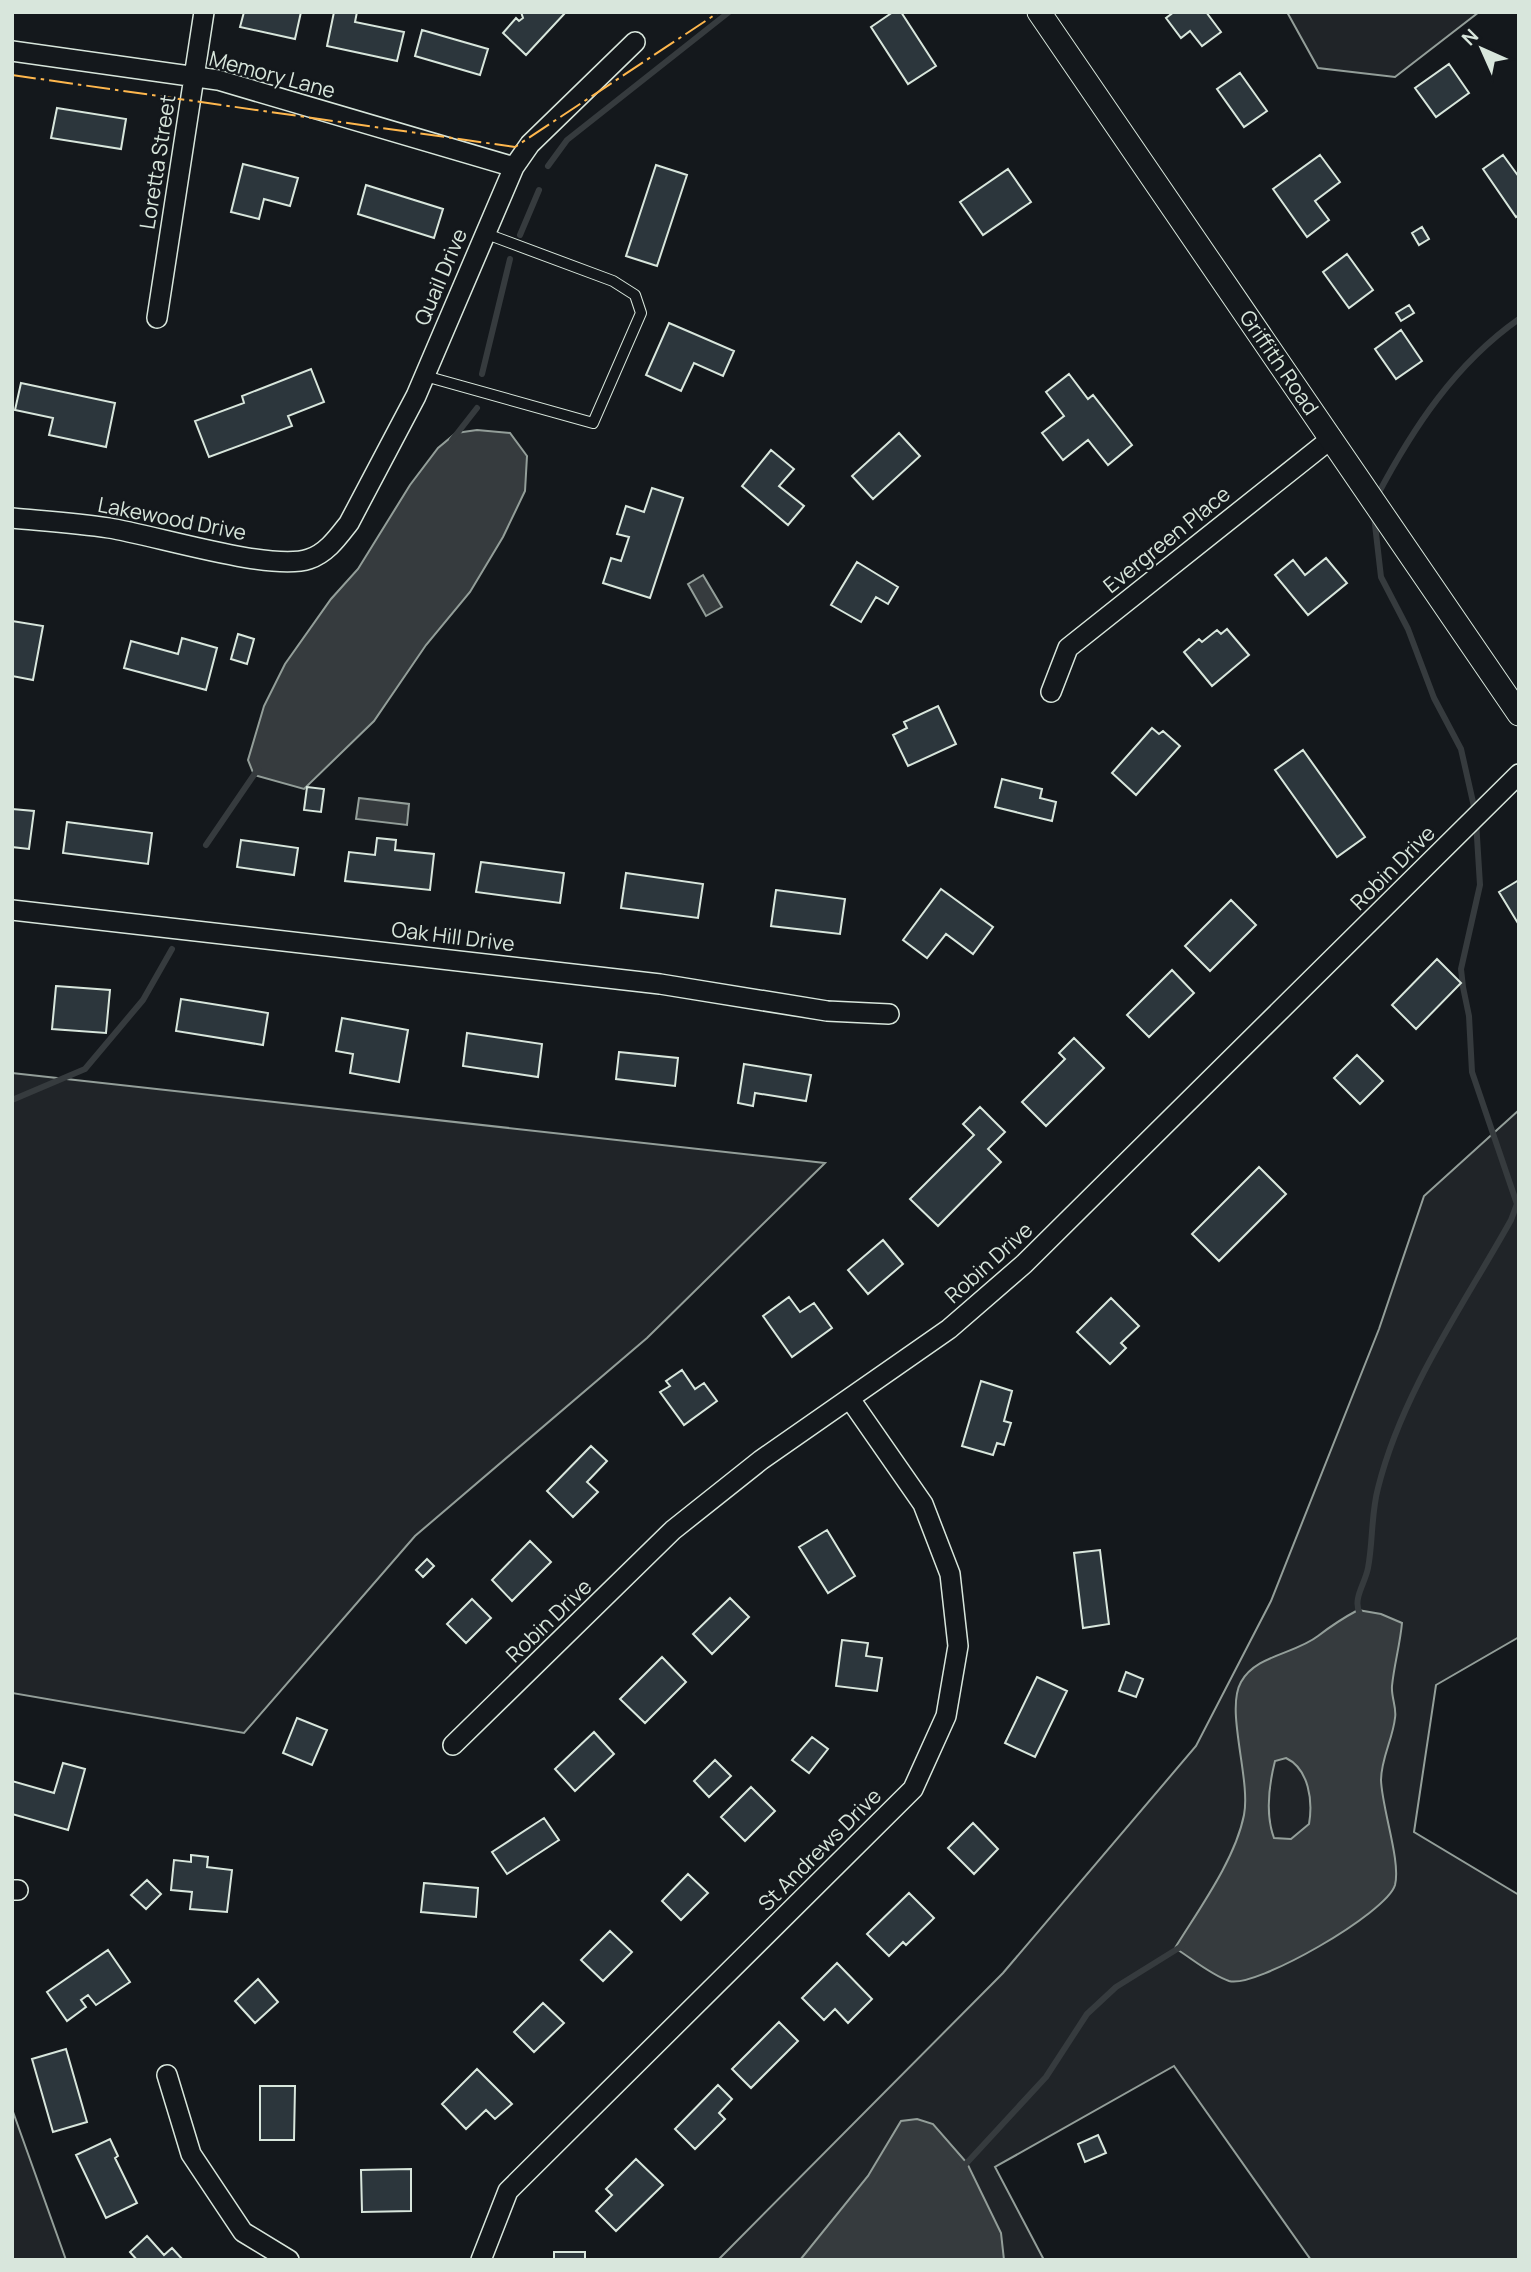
<svg xmlns="http://www.w3.org/2000/svg" width="1531" height="2272" viewBox="0 0 1531 2272" font-family="Manrope,sans-serif">
<style>
.green{fill:#202428;stroke:#939e99;stroke-width:2}
.water{fill:#363b3e;stroke:#939e99;stroke-width:2;fill-rule:evenodd}
.lines{fill:none;stroke-linecap:round;stroke-linejoin:round}
.stream{stroke:#363b3e;stroke-width:6}
.building{fill:#2c363c;stroke:#d8e6dc;stroke-width:2}
.service-casing{stroke:#d8e6dc;stroke-width:12}
.minor-casing{stroke:#d8e6dc;stroke-width:22}
.tertiary-casing{stroke:#d8e6dc;stroke-width:25}
.service{stroke:#14181c;stroke-width:10}
.minor{stroke:#14181c;stroke-width:19}
.tertiary{stroke:#14181c;stroke-width:23}
.power{stroke:#ffb74d;stroke-width:2;stroke-dasharray:24 5 3.5 5;stroke-linecap:butt}
.labels{text-anchor:middle;stroke-width:5;stroke-linejoin:round;paint-order:stroke}
.street-label{font-size:21px;fill:#d8e6dc;stroke:#14181c}
</style>
<rect width="100%" height="100%" fill="#14181c"/>
<!-- green -->
<path class="green" d="M1287,12H1479L1395,77L1318,68Z
M12,1073L825,1163L647,1338L415,1536L244,1733L12,1693Z
M1519,1110V1637L1436,1685L1414,1832L1519,1895V2260H1311L1174,2066L995,2167L1044,2260H718L1003,1973L1196,1746L1271,1601L1379,1329L1424,1196Z
M12,2109L66,2260H12Z"/>
<!-- water -->
<path class="water" d="M477,430L510,433L527,456L525,491L503,537L470,592L426,645L374,721L304,789L254,775L248,760L264,706L285,664L331,599L358,569L410,485L438,448L456,433Z
M703,575L722,607L706,616L688,584Z
M359,798L409,804L407,825L356,819Z
M1358,1610L1381,1614L1402,1623C1400,1645 1394,1665 1392,1686C1391,1697 1397,1708 1395,1718C1393,1738 1381,1759 1381,1780C1382,1809 1401,1861 1395,1885C1387,1913 1255,1989 1229,1981C1211,1975 1191,1958 1175,1948C1199,1909 1235,1860 1244,1815C1251,1779 1225,1710 1241,1682C1256,1655 1295,1654 1318,1636C1331,1626 1343,1618 1358,1610ZM1286,1758C1309,1769 1313,1801 1309,1824L1291,1839L1274,1838C1265,1814 1269,1785 1275,1761Z
M917,2119L933,2124L967,2163L1001,2233L1004,2260H800L868,2176L901,2121Z"/>
<g class="lines">
<!-- stream -->
<path class="stream" d="M548,166L567,140L729,12
M520,235L539,190
M482,374L510,259
M452,440L477,408
M1377,496C1413,428 1455,364 1519,319
M1374,516L1381,577L1408,629L1434,698L1461,749L1475,811
M206,845L258,769
M12,1100L85,1069L143,1000L172,949
M1360,1614C1352,1599 1365,1584 1368,1568C1373,1542 1371,1514 1378,1488C1402,1392 1463,1306 1511,1220L1517,1204L1472,1072L1469,1016L1463,987L1461,969L1480,885L1476,821
M963,2167L1046,2077L1087,2014L1116,1987L1182,1946"/>
</g>
<!-- building -->
<path class="building" d="M244,12H301L295,39L240,27Z
M334,12H357L355,22L404,32L397,61L327,46Z
M521,12H566L526,55L503,33L516,18L519,21L523,18Z
M893,12H901L936,66L908,84L871,27Z
M1174,12H1206L1221,32L1202,46L1190,31L1181,38L1166,18Z
M422,30L488,49L480,75L415,56Z
M1449,64L1469,93L1436,117L1415,88Z
M1240,73L1267,111L1244,127L1217,89Z
M57,108L126,119L121,149L51,138Z
M1320,155L1340,182L1315,201L1329,220L1307,237L1273,189Z
M1503,155L1519,177V215L1516,217L1483,169Z
M243,164L298,178L290,206L264,199L259,219L231,212Z
M656,165L687,175L657,266L626,256Z
M1008,169L1031,202L983,235L960,202Z
M366,185L443,209L434,238L358,214Z
M1422,227L1429,239L1419,245L1412,233Z
M1347,254L1373,290L1349,308L1323,272Z
M1409,305L1414,313L1401,321L1396,313Z
M669,323L734,351L723,376L694,363L681,391L646,375Z
M1401,330L1422,361L1396,379L1375,349Z
M311,369L324,402L288,416L292,426L209,457L195,421L244,403L242,396Z
M1069,374L1088,399L1093,395L1132,445L1108,465L1088,440L1063,460L1042,433L1064,416L1046,392Z
M21,383L115,403L106,447L49,435L53,418L15,410Z
M899,433L920,456L873,499L852,476Z
M771,450L794,469L779,486L804,506L788,525L742,486Z
M652,488L683,498L650,598L603,583L611,558L621,561L629,537L617,534L626,506L644,512Z
M1326,558L1347,583L1308,615L1275,575L1293,560L1305,575Z
M857,562L898,587L888,604L876,597L861,622L831,605Z
M12,621L43,626L33,680L12,676Z
M1227,629L1249,655L1212,686L1184,652L1199,639L1202,642L1217,630L1221,634Z
M238,634L254,639L247,664L231,659Z
M182,638L217,648L206,690L124,668L131,641L178,654Z
M938,706L956,744L908,766L893,735L907,728L904,722Z
M1152,728L1159,734L1163,731L1180,746L1136,795L1112,773Z
M1303,750L1365,837L1337,857L1275,770Z
M1002,779L1042,789L1040,798L1056,802L1052,821L995,807Z
M307,787L324,789L321,812L304,810Z
M12,809L34,811L29,849L12,847Z
M67,822L152,833L148,864L63,853Z
M377,838L396,840L395,850L434,854L430,890L345,881L349,852L375,855Z
M241,840L298,848L294,875L237,867Z
M481,862L564,873L560,903L476,892Z
M626,873L703,884L698,918L621,908Z
M1519,880V925L1499,892Z
M941,889L993,927L973,954L946,934L927,958L903,940Z
M776,890L845,899L840,934L771,926Z
M1231,900L1256,925L1210,971L1185,946Z
M1437,959L1461,983L1416,1029L1392,1005Z
M1172,970L1194,993L1149,1037L1127,1015Z
M56,986L110,990L106,1033L52,1029Z
M181,999L268,1013L263,1045L176,1031Z
M342,1018L408,1030L399,1082L350,1073L353,1054L336,1051Z
M467,1033L542,1044L538,1077L463,1066Z
M1074,1038L1104,1068L1046,1126L1022,1102L1065,1059L1059,1053Z
M619,1052L678,1058L675,1086L616,1079Z
M1357,1055L1383,1081L1360,1104L1334,1078Z
M744,1064L811,1075L806,1101L755,1093L753,1106L738,1103Z
M980,1107L1005,1132L988,1149L1001,1162L938,1226L910,1199L974,1135L963,1124Z
M1259,1167L1286,1194L1219,1261L1192,1234Z
M883,1240L903,1264L868,1294L848,1270Z
M789,1297L800,1312L814,1303L832,1328L792,1357L763,1316Z
M1111,1298L1139,1326L1121,1343L1126,1348L1110,1364L1077,1332Z
M682,1370L695,1389L704,1383L717,1401L684,1425L660,1392L670,1386L666,1381Z
M981,1381L1012,1391L1004,1421L1011,1423L1004,1445L997,1443L993,1455L962,1446Z
M591,1446L607,1461L587,1482L598,1492L573,1517L547,1491Z
M827,1530L855,1576L828,1593L799,1547Z
M530,1541L551,1562L512,1601L492,1580Z
M1100,1550L1109,1624L1083,1628L1074,1553Z
M427,1559L434,1566L423,1577L416,1570Z
M730,1598L749,1617L712,1654L693,1634Z
M472,1599L491,1618L466,1643L447,1624Z
M842,1640L868,1643L866,1656L882,1658L877,1691L836,1686Z
M662,1657L686,1682L645,1723L620,1699Z
M1126,1672L1143,1679L1136,1697L1119,1691Z
M1037,1677L1067,1691L1035,1757L1005,1743Z
M297,1718L327,1730L312,1765L283,1753Z
M594,1732L614,1754L575,1791L555,1769Z
M812,1737L828,1749L809,1773L792,1760Z
M715,1760L731,1776L709,1797L694,1781Z
M63,1763L85,1769L68,1830L12,1814V1781L54,1793Z
M751,1787L775,1811L745,1841L721,1817Z
M544,1818L559,1840L507,1874L492,1852Z
M973,1823L998,1849L974,1874L948,1848Z
M191,1855L208,1857L207,1867L232,1870L227,1912L190,1909L192,1892L171,1890L174,1860L191,1862Z
M688,1874L708,1893L681,1920L662,1901Z
M147,1880L161,1894L146,1909L131,1895Z
M424,1883L478,1888L476,1917L421,1912Z
M909,1893L934,1918L906,1945L903,1942L889,1956L867,1934Z
M610,1931L632,1952L603,1981L581,1960Z
M108,1950L130,1982L96,2005L88,1995L81,2000L86,2007L67,2021L47,1992Z
M837,1963L872,1999L848,2023L835,2009L824,2020L802,1998Z
M258,1979L278,2002L255,2023L235,2001Z
M543,2003L564,2023L534,2052L514,2032Z
M779,2022L798,2041L751,2088L732,2069Z
M66,2049L87,2122L53,2132L32,2059Z
M477,2069L512,2104L495,2119L486,2110L466,2129L442,2104Z
M718,2085L732,2099L719,2113L725,2119L695,2149L675,2129Z
M260,2086H295L294,2140H260Z
M1098,2135L1106,2153L1085,2162L1078,2144Z
M110,2139L118,2156L115,2158L137,2203L106,2218L76,2155Z
M636,2159L663,2185L616,2231L596,2211L612,2195L606,2189Z
M411,2169V2211L362,2212L361,2170Z
M147,2236L164,2255L172,2248L183,2260H137L130,2252Z
M554,2252H585V2260H554Z"/>
<g class="lines">
<!-- service casing -->
<g class="service-casing">
<path id="service" d="M425,376L593,423L641,313L635,295L613,281L484,233"/>
</g>
<!-- minor casing -->
<g class="minor-casing">
<path id="minor" d="M12,51L218,80L514,167
M157,318L204,12
M12,518C44,521 77,523 109,528C154,535 271,572 309,559C327,553 338,537 349,523L416,396L514,167L530,144L635,42
M1051,692L1068,648L1332,438
M12,910L660,984L827,1011L889,1014
M453,1745L673,1530L761,1460L949,1329L1024,1264L1519,774
M12,1890H18
M167,2075L191,2154L243,2232L289,2260
M481,2260L508,2191L913,1789L946,1716L958,1646L950,1574L923,1504L850,1399"/>
</g>
<!-- tertiary casing -->
<g class="tertiary-casing">
<g id="tertiary">
<path id="s1" d="M1039,12L1519,714"/>
</g>
</g>
<!-- service -->
<use href="#service" class="service"/>
<!-- minor -->
<use href="#minor" class="minor"/>
<!-- tertiary -->
<use href="#tertiary" class="tertiary"/>
<!-- power -->
<path class="power" d="M12,75L515,147L719,12"/>
</g>
<g class="labels">
<!-- street labels -->
<g class="street-label">
<text transform="translate(272 75) rotate(15)" y="7">Memory Lane</text>
<text transform="translate(158 162) rotate(-81)" y="7">Loretta Street</text>
<text transform="translate(441 277) rotate(-67)" y="7">Quail Drive</text>
<text dy="7" stroke="none"><textPath href="#s1" startOffset="425">Griffith Road</textPath></text>
<text transform="translate(172 519) rotate(11)" y="7">Lakewood Drive</text>
<text transform="translate(1167 540) rotate(-39)" y="7">Evergreen Place</text>
<text transform="translate(1393 868) rotate(-45)" y="7">Robin Drive</text>
<text transform="translate(453 937) rotate(7)" y="7">Oak Hill Drive</text>
<text transform="translate(989 1263) rotate(-42)" y="7">Robin Drive</text>
<text transform="translate(549 1621) rotate(-44)" y="7">Robin Drive</text>
<text transform="translate(820 1850) rotate(-45)" y="7">St Andrews Drive</text>
</g>
</g>
<!-- border -->
<rect width="1531" height="2272" fill="none" stroke="#d8e6dc" stroke-width="28"/>
<!-- north arrow -->
<g transform="translate(1482 49) rotate(315)" stroke="#14181c" stroke-width="5" paint-order="stroke">
<path d="M0-5L12 26L0 18L-12 26Z" fill="#d8e6dc"/>
<text y="-10" font-size="19" font-weight="bold" text-anchor="middle" fill="#d8e6dc">N</text>
</g>
</svg>
